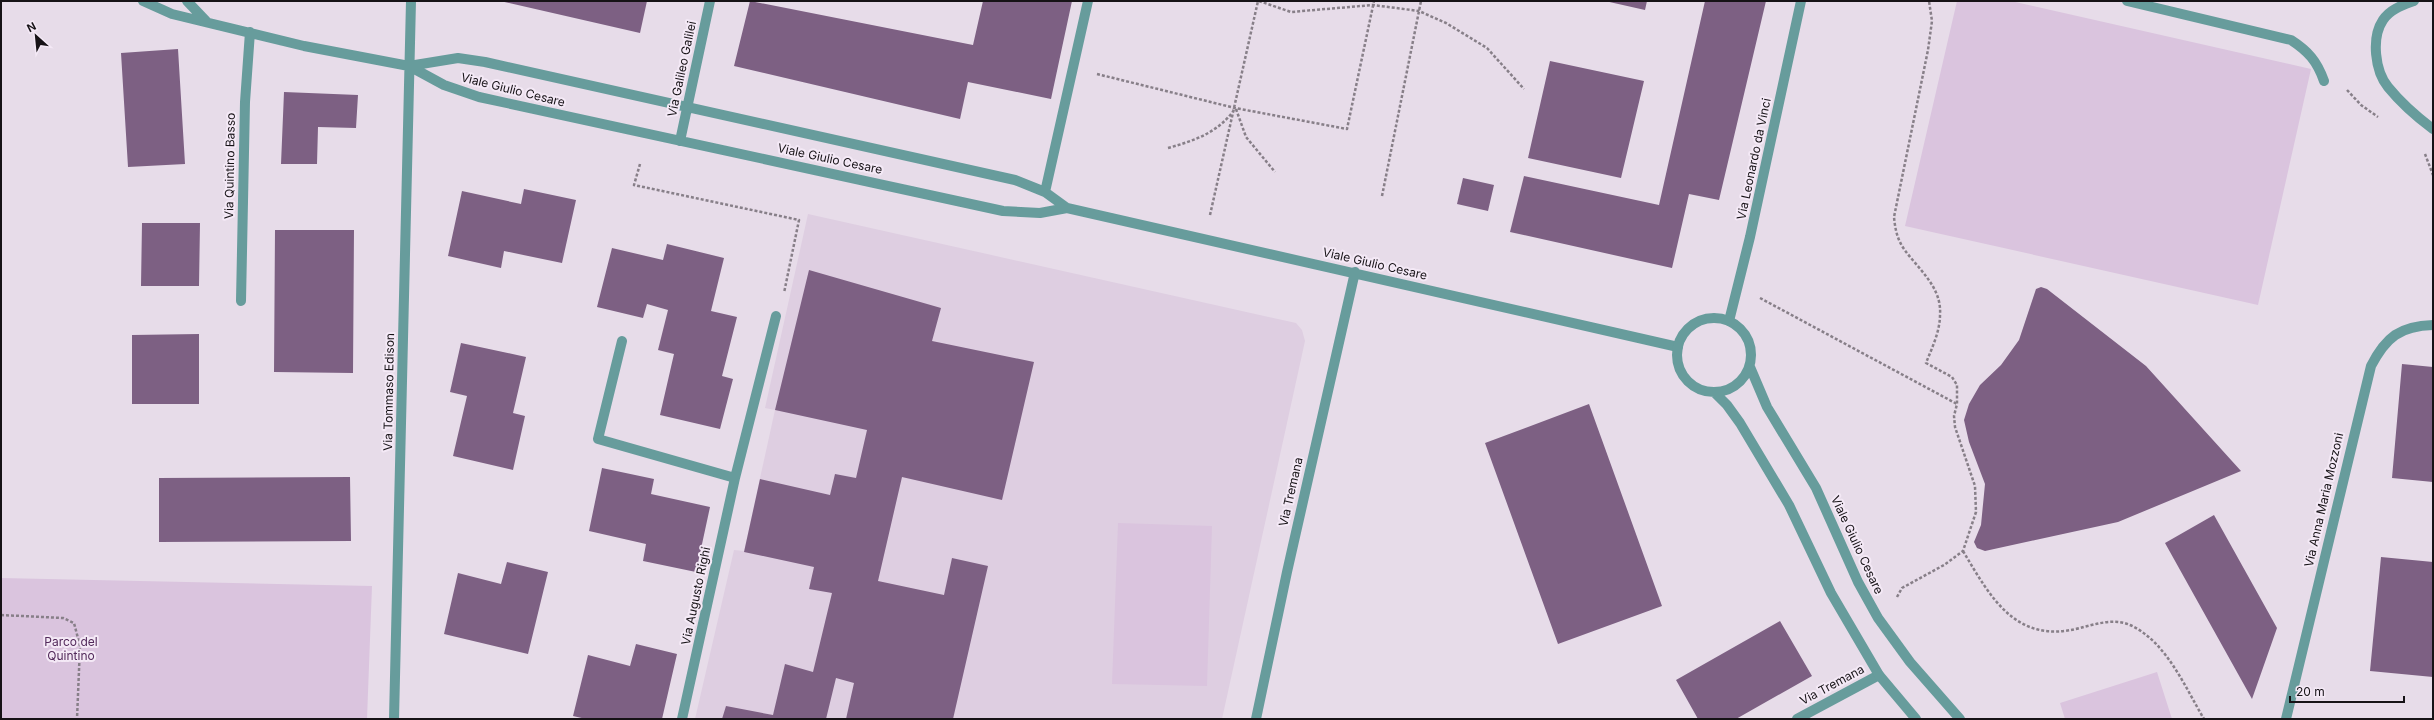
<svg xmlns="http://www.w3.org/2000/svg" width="2434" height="720" viewBox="0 0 2434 720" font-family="Inter,sans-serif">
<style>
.built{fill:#decee1}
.green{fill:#dac4de}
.building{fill:#7d6083}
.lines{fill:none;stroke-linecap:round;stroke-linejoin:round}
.path{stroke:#877f88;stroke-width:2.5;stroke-dasharray:3 2;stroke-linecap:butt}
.minor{stroke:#679c9c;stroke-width:10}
.tertiary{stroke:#679c9c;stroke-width:10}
.labels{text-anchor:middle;stroke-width:4;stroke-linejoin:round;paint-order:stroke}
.street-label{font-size:12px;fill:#161216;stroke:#f4e9f6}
.park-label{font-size:12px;fill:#52295a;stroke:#f4e9f6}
</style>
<rect width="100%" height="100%" fill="#e7dce9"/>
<!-- built -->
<path class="built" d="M808,214L1296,323L1302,330L1305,341L1222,719H695L734,550L744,551L775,410L765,408Z"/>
<!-- green -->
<path class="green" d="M1957,1H2011L2311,69L2258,305L1905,226Z
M1118,523L1212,526L1207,686L1112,684Z
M1,578L372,586L367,719H1Z
M2157,672L2172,719H2065L2060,703Z"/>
<!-- building -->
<path class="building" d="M500,1H647L640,33Z
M750,1L973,45L983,1H1072L1051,99L968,82L960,119L734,66Z
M1605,1H1647L1645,10Z
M1705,1H1766L1719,200L1689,194L1672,268L1510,232L1524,176L1659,205Z
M178,49L185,164L128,167L121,53Z
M1550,61L1644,81L1621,178L1528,158Z
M284,92L358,95L356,128L318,127L317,164H281Z
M1463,178L1494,185L1488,211L1457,204Z
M524,189L576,200L562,263L504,251L501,268L448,256L462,191L521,204Z
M142,223H200L199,286H141Z
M275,230H354L353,373L274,372Z
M667,244L724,258L711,311L737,317L722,376L733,379L720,429L660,415L674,354L658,350L668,310L647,304L643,318L597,307L612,248L663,260Z
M809,270L941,308L932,341L1034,362L1002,500L902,477L878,581L944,595L952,558L988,566L953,719H846L854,683L836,678L826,719H722L726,706L773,715L785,664L813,672L832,593L809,589L814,567L744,552L760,479L830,495L835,474L856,478L867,430L775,410Z
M2041,287L2047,289L2146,366L2241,471L2118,522L1985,551L1977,548L1974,542L1981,525L1985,484L1969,442L1964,420L1969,404L1980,385L2001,365L2019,340L2036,289Z
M199,334V404H132V335Z
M461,343L526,357L513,413L525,416L513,470L453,456L467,396L450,392Z
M2402,364L2433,367V482L2392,478Z
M1589,404L1662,606L1558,644L1485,443Z
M602,468L654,479L651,494L710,507L696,572L643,561L646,544L589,531Z
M350,477L351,541L159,542V478Z
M2214,515L2277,628L2252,699L2165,543Z
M2381,557L2433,562V677L2370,671Z
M507,562L548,572L528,654L444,634L458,573L501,584Z
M1780,621L1812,676L1736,719H1698L1676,680Z
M636,644L677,654L662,719H586L573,716L588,655L630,666Z"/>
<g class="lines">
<!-- path -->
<path class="path" d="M1259,1L1291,12L1373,5L1419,11L1446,23L1487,48L1524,89
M1097,74L1235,108L1347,129L1374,1
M2347,90L2361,105L2378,117
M1236,109L1246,137L1275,172
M1168,148C1193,141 1218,133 1234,110
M2425,154L2433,175
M640,164L634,185L799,220L784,293
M1382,196L1421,1
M1210,215L1258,1
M1760,298L1957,404
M1963,551C1991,598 2016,645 2080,628C2096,624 2114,618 2130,625C2166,641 2185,687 2204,719
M1897,597L1902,588L1944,565L1963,551L1976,512L1975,486L1955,427L1954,416L1957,404V385L1952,377L1926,363C1932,348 1940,331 1940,315C1942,287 1919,270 1904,249C1897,239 1895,228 1894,217L1928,50L1932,21L1929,1
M1,615L63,618L74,623L80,646L77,719"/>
<!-- minor -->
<path class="minor" d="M143,1L172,14L304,46L409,66L444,85L479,97L1003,211L1040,213L1067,208L1678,347
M187,1L206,21
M2127,1L2291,40C2308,51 2317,61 2324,81
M2414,1C2403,5 2390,9 2383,20C2371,38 2375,71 2388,87C2401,103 2417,117 2433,129
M409,66L458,58L485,62L1015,180L1045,192L1067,208
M680,141L710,1
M1045,192L1088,1
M241,301L245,102L250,32
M1729,321L1750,237L1801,1
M622,341L598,439L735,478
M394,719L411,1
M682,719L735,478L776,316
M1256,719L1287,572L1355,272
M1797,719L1879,675
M2286,719L2371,366C2386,337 2400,326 2433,325"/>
<!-- tertiary -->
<path class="tertiary" d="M1677 355a37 37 0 1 1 74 0a37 37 0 1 1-74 0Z
M1750,367L1767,407L1816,488L1858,582L1878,618L1910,662L1960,719
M1714,392L1727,405L1740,423L1789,505L1831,593L1879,675L1916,719"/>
</g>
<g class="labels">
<!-- street labels -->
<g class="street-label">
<text transform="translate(682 69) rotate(-78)" y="4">Via Galileo Galilei</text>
<text transform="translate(513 90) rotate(14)" y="4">Viale Giulio Cesare</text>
<text transform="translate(830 159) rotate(12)" y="4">Viale Giulio Cesare</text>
<text transform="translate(1754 159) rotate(-78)" y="4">Via Leonardo da Vinci</text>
<text transform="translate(230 166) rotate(-89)" y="4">Via Quintino Basso</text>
<text transform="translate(1375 264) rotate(13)" y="4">Viale Giulio Cesare</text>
<text transform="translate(389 392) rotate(-89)" y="4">Via Tommaso Edison</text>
<text transform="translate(1291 492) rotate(-77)" y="4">Via Tremana</text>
<text transform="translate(2324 500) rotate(-77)" y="4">Via Anna Maria Mozzoni</text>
<text transform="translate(1857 545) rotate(65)" y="4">Viale Giulio Cesare</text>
<text transform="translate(696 596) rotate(-78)" y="4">Via Augusto Righi</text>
<text transform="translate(1832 685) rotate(-28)" y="4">Via Tremana</text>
</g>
<!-- park labels -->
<g class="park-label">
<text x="71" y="646">Parco del<tspan x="71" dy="14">Quintino</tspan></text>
</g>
</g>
<!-- border -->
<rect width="2434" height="720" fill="none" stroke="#161216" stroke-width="4"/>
<!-- north arrow -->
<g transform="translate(36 36) rotate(333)" stroke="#f4e9f6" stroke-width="3" paint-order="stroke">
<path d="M0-3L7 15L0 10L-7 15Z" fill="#161216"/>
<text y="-6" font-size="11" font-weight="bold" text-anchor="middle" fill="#161216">N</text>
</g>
<!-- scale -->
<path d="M2290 696v6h114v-6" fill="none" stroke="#161216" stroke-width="2"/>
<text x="2296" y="696" font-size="12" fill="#161216" stroke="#f4e9f6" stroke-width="3" paint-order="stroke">20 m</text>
</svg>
